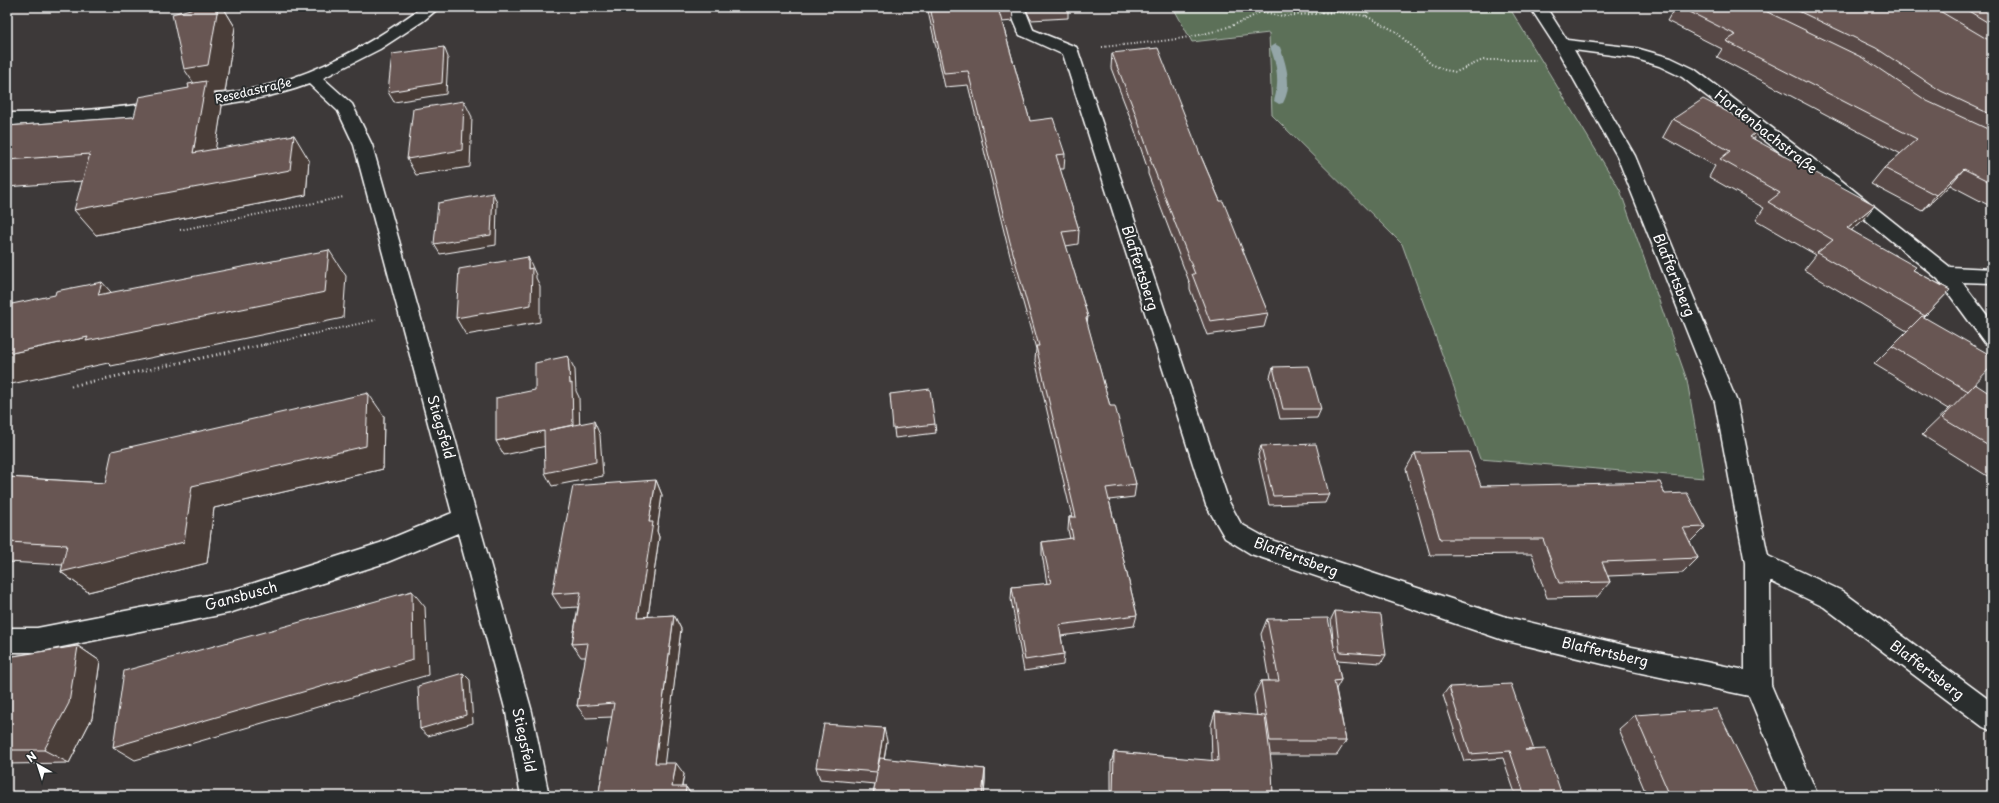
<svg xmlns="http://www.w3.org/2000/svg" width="1999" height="803" viewBox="0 0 1999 803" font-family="'Playpen Sans',sans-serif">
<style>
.green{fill:#5b6f59;stroke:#adb7ac}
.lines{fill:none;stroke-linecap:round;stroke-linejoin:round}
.stream{fill:#94a6a8;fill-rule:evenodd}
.service-casing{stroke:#fff;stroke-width:3}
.minor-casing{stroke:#fff;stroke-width:3}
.path-far1{stroke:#fff;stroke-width:2;stroke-dasharray:1 2.5;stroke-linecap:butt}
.path{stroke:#fff;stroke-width:3;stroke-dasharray:1 3.5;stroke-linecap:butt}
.service{fill:#2a2d2e;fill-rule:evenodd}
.minor{fill:#2a2d2e;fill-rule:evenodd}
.wall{fill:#594a47;stroke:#fff}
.shaded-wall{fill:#493c39;stroke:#fff}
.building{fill:#685652;stroke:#fff}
.labels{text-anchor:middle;stroke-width:4;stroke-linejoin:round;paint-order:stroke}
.far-street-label{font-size:12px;fill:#fff;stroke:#2a2d2e}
.street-label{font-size:14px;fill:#fff;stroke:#2a2d2e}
</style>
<rect width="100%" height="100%" fill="#3d3939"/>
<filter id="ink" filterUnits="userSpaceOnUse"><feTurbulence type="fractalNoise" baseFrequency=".025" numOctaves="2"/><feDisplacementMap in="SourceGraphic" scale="8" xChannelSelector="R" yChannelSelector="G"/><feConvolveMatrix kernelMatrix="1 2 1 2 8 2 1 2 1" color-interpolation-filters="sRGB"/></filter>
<g filter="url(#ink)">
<!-- green -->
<path class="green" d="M1173,7H1509L1620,190L1687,380L1704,478L1480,459L1402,244L1272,115L1269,33L1192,42Z"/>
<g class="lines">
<!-- stream -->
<path class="stream" d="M1275,44L1280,47C1286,64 1293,86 1283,103L1279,104L1274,101C1280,82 1277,65 1270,47Z"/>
<!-- service casing -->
<g class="service-casing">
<path id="service" d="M1026,27L1076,47L1078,51L1076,55L1070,56L1064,55L1020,35L1018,32L1020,29Z"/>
</g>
<!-- minor casing -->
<g class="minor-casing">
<path id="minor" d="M422,7H440L423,21L380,49L323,78L352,104L372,145L532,712L549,796H521L506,712L458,533L385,563L229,613L37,652H7V628H37L229,591L380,543L452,513L354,145L338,111L309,84C272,98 232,103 192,109C131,118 69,125 7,125V113C69,113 130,107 191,98C225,93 260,90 292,78C339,62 382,36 422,7Z
M1008,7H1024L1034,32L1032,35L1026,37L1020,35Z
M1530,7H1546L1567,40L1636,48L1671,58L1694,69L1837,177L1950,267L1992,269V283L1962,282L1992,322V345L1985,343L1938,279L1823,185L1682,77L1659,66L1634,58L1574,50L1635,156L1737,402L1768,556L1842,591L1992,702V731L1983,727L1824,607L1770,581L1771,685L1818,796H1790L1749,696L1632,671L1503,640L1251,554L1225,538L1206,505L1062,51L1064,47L1070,46L1076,47L1078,51L1229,502L1241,524L1268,539L1503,616L1632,647L1745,670V563L1715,402L1617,156L1554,44Z"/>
</g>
<!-- path-far1 -->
<path class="path-far1" d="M1263,12L1283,16L1338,12L1366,16L1395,31L1431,64L1445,70L1456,72L1483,60H1536
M1366,16L1373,7
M1102,47C1158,41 1220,40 1268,7
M180,230L344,197
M263,345L376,320"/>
<!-- path -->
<path class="path" d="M71,386L267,344"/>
<!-- service -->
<use href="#service" class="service"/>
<!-- minor -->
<use href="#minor" class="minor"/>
</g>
<!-- wall -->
<path class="wall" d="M198,7H223L235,27L225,92L214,93L222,106L215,149L309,160L306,195L96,235L83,181L7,187V126L134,117L189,88L193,83Z
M927,7H1012L1013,21L1002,22L1030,121L1065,154L1064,169H1060L1079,230L1078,244L1066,246L1088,317L1087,323L1110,406L1136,484L1134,497L1109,500L1137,615L1134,626L1061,636L1064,654L1063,665L1024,671L1011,599L1012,587L1047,584L1042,554V542L1070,539L1068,530L1069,517H1072L1035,360L1036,349L1010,256L968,85L945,87Z
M1025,7H1068V18L1031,20Z
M1675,7H1992V207L1950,185L1922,211L1871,184L1884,168L1901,154L1717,57L1722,49L1667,21Z
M1112,53L1200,154L1268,313L1264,327L1207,335L1190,289V284L1148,174V170L1133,125L1111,68Z
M1673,119L1754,139L1861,222L1851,230L1913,270L1950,290L1924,317L1970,388L1992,395V479L1922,435L1952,406L1948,409L1874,364L1907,331L1804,270L1816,255L1756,220L1764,208L1709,177L1715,166L1663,137Z
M1273,367L1321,409L1317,418L1280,419L1270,377Z
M890,394L935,424L936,433L895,438Z
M384,416L383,469L214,508L207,563L88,592L61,572L63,565L7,562V477L105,483Z
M1261,446L1329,494L1325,503L1269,505L1258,455Z
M1415,453L1481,486L1665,494L1705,527L1690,542L1698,558L1683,573L1608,576L1610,582L1597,597L1547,598L1532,554L1430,555L1406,469Z
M656,480L662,495L657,531L659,537L648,617L674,615L681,629L664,763L684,774L682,787H686L692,796H595L599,792L612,717L586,718L577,706L586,657H581L572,644L578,607L561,608L552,594Z
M1992,500V505L1989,503Z
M1335,611L1386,655L1381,663L1337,660L1341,680L1336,689L1346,741L1337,755H1270L1273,796H1111V763L1114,752L1212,761L1211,725L1215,712L1257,716L1254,695L1261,681H1269L1261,634L1267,619L1334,649L1331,619Z
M78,646L100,661L92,718L69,763L7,764V657Z
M1449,687L1534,750L1562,795L1561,796H1516L1503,758L1464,761L1443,695Z
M1635,715L1760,796H1647L1619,729Z
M887,741L884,759L985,769V781L984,796H873L875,784L820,779L816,767Z"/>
<!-- shaded-wall -->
<path class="shaded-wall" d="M218,7H223L235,27L225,92L214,93L222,106L211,178L193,153L202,95L184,69Z
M444,47L448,57L446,94L394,102L388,92Z
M464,101L472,117L470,167L416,175L407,159Z
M1760,129L1749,147L1750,137Z
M294,135L309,160L306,195L96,235L74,210Z
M1964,169L1950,185L1922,211L1936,195Z
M493,193L497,203L496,245L440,254L434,244Z
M1875,205L1861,222L1834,245L1847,228Z
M329,250L346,276L343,318L111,366L108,363L7,385V354L88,337Z
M528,257L536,275V278L540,286V322L466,335L456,318L528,269Z
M102,282L125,308L98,295Z
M568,356L575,370L576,391L579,397L580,438L557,443L570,384Z
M368,393L384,416L383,469L214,508L207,563L88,592L61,572L192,486Z
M594,421L600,435L603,476L552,486L545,473Z
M544,431L551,445L504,455L496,441Z
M656,480L662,495L657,531L659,537L646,631L638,617L649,522Z
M412,591L425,607L428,675L135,760L113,747Z
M674,615L681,629L663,775L655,763Z
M78,646L100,661L92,718L69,763L44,750Z
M463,673L470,680L473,723L428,736L420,729Z
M884,728L887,741L880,783L877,771Z
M676,763L684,774L680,796L672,787Z
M985,769V781L984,796H982Z
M686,787L692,796H685Z"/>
<!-- building -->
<path class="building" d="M198,7H218L208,65L184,69L172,14Z
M930,7H1013L998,8L1030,121L1053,118L1065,154L1056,155L1079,230L1062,232L1088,317L1086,318L1110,406H1115L1136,484L1106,488L1137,615L1059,625L1064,654L1025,660L1012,587L1051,583L1042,542L1073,538L1069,517H1076L1036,346H1039L1010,242L968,71L944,73Z
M1680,7H1757L1863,58L1927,101L1992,131V183L1964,169L1936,195L1884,168L1917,139L1726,41L1736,35Z
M1790,7H1933L1992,42V115L1941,91L1876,48Z
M1962,7H1992V25Z
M444,47L442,83L388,92L392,54Z
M1158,48L1200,154L1220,201H1223L1268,313L1210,321L1192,274H1195L1150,159H1151L1134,110L1112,53Z
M206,81L193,153L294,135L290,170L74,210L90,154L7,160V126L134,117L139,97L189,88L188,84Z
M1703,99L1760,129L1750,137L1875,205L1847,228L1916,267L1913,270L1950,290L1925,316L1817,253L1833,240L1768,202L1780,193L1720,159L1730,151L1673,119Z
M464,101L462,150L407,159L413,109Z
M493,193L491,235L434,244L438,203Z
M329,250L325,292L86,341L88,337L7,354V305L55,295L56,291L102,282L98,295Z
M528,257V269L532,268L531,305L456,318L459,269Z
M1922,316L1992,356V366L1968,391L1892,346Z
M568,356L570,384L572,383L573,425L549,430L594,421L596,462L545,473L544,431L496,441V398L535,390V363Z
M1309,366L1321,409H1283L1273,367Z
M1975,384L1992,395V448L1942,418Z
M930,389L935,424L893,429L890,394Z
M368,393L366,446L192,486L184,542L61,572L67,545L7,542V477L105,483L112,451Z
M1316,444L1329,494L1273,496L1261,446Z
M1469,452L1481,486L1660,482L1665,494L1687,493L1705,527L1683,528L1698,558L1602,562L1610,582L1559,583L1543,539H1440L1415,453Z
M656,480L649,522H653L638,617L674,615L655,763H676L672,787H686L685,796H595L596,793L599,792L614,703L577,706L588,643L572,644L581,592L552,594L573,486Z
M412,591L413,660L113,747L124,671Z
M1335,611L1381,615L1386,655L1340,652Z
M1328,618L1341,680L1334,681L1346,741H1270L1261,681H1279L1267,619Z
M78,646L69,703L44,750H7V657Z
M463,673L466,715L420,729L418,686Z
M1511,684L1534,750H1525L1546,749L1562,795L1525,796L1510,751L1470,754L1449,687Z
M1717,709L1760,796H1670L1635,715Z
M1215,712L1265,716L1272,768L1273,796H1113L1114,752L1218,761Z
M824,724L884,728L877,771L880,758L985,769L982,796H873L877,772L816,767Z"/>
</g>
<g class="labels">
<!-- far-street labels -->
<g class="far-street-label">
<text transform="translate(253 91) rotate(-13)" y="4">Resedastraße</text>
</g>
<!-- street labels -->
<g class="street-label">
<text transform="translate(1766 132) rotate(38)" y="5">Hordenbachstraße</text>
<text transform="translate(1140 268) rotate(72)" y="5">Blaffertsberg</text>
<text transform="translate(1674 275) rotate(68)" y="5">Blaffertsberg</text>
<text transform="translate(441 427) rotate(74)" y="5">Stiegsfeld</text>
<text transform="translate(1296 557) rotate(20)" y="5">Blaffertsberg</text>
<text transform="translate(241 596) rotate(-15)" y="5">Gansbusch</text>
<text transform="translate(1605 652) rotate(13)" y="5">Blaffertsberg</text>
<text transform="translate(1927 670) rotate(37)" y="5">Blaffertsberg</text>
<text transform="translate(524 740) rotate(78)" y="5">Stiegsfeld</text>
</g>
</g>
<!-- margin -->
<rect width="1999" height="803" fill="none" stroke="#2a2d2e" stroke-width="24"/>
<rect x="12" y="12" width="1975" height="779" fill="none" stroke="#fff" stroke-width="1.5" filter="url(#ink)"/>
<!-- north arrow -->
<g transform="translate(38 765) rotate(321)" stroke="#2a2d2e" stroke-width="3" paint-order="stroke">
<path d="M0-3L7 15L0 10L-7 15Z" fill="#ffffff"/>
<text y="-6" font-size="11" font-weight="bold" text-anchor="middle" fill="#ffffff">N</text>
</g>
</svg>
